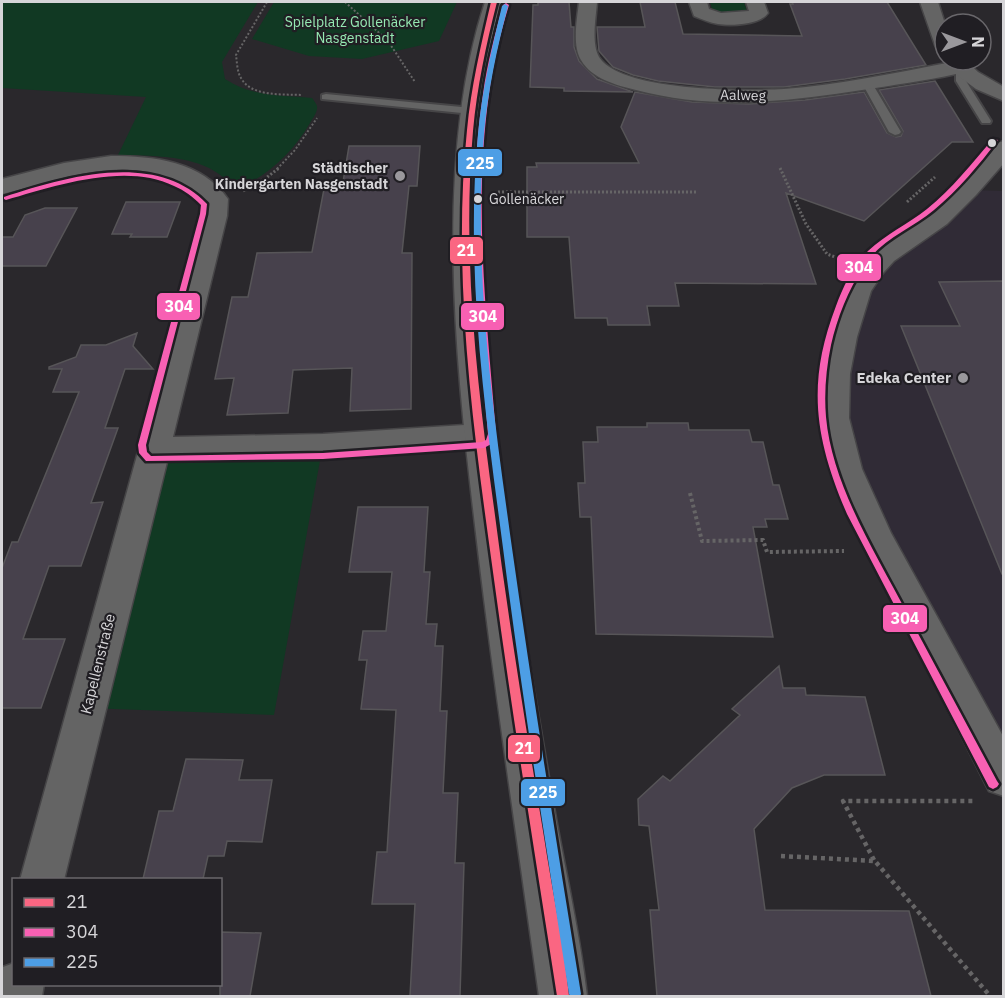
<svg xmlns="http://www.w3.org/2000/svg" width="1005" height="998" viewBox="0 0 1005 998" font-family="'IBM Plex Sans',sans-serif">
<style>
.built{fill:#302b36}
.green{fill:#113923}
.building{fill:#47414c;stroke:#575558;stroke-width:1.5}
.lines{fill:none;stroke-linecap:round;stroke-linejoin:round}
.service-casing{stroke:#464547;stroke-width:4}
.minor-casing{stroke:#464547;stroke-width:3}
.tertiary-casing{stroke:#464547;stroke-width:3}
.path-far3{stroke:#666566;stroke-width:2;stroke-dasharray:2 2;stroke-linecap:butt}
.path-far2{stroke:#666566;stroke-width:3;stroke-dasharray:2 2;stroke-linecap:butt}
.path-far1{stroke:#666566;stroke-width:4;stroke-dasharray:3 3;stroke-linecap:butt}
.path{stroke:#666566;stroke-width:4.5;stroke-dasharray:4 4;stroke-linecap:butt}
.service{fill:#646464;fill-rule:evenodd}
.minor{fill:#646464;fill-rule:evenodd}
.tertiary{fill:#646464;fill-rule:evenodd}
.bus-1-casing{stroke:#201e23;stroke-width:5}
.bus-2-casing{stroke:#201e23;stroke-width:5}
.bus-3-casing{stroke:#201e23;stroke-width:5}
.bus-1{fill:#fa6682;fill-rule:evenodd}
.bus-2{fill:#f860b3;fill-rule:evenodd}
.bus-3{fill:#4d9ee5;fill-rule:evenodd}
.bus-dot{fill:#d6d5d8;stroke:#201e23;stroke-width:2}
.poi-dot{fill:#9a989c;stroke:#201e23;stroke-width:2}
.labels{text-anchor:middle;stroke-width:4.5;stroke-linejoin:round;paint-order:stroke}
.far-park-label{font-size:14px;fill:#95e8b2;stroke:#201e23}
.far-street-label{font-size:14px;fill:#d6d5d8;stroke:#201e23}
.far-poi-label{font-size:14px;font-weight:bold;fill:#d6d5d8;stroke:#201e23;text-anchor:end}
.bus-label{font-size:14px;fill:#d6d5d8;stroke:#201e23;text-anchor:start}
.poi-label{font-size:15px;font-weight:bold;fill:#d6d5d8;stroke:#201e23;text-anchor:end}
.street-label{font-size:15px;fill:#d6d5d8;stroke:#201e23}
.line-badge{stroke:#201e23;stroke-width:2}
.badge-label{font-size:16px;text-anchor:middle;font-weight:bold;fill:#fff}
</style>
<rect width="100%" height="100%" fill="#2a282c"/>
<!-- built -->
<path class="built" d="M968,190L1003,191V778L846,469L835,374L858,291Z"/>
<!-- green -->
<path class="green" d="M2,2H258L222,62L225,79C253,97 279,95 312,98C313,99 317,105 317,106C318,112 313,118 310,123C292,154 267,176 234,191C214,154 155,156 118,155L146,97L2,88Z
M274,2H457L439,41L362,59L309,56L252,39Z
M710,2H744L748,15L713,13Z
M323,444L274,715L87,708L154,448Z"/>
<!-- building -->
<path class="building" d="M538,2H569L571,27H574V47L579,61L597,79L633,92L564,91V88L530,87L533,5H538Z
M640,2H675L683,34L802,36L790,4H793L792,2H887L926,65L845,79L784,87H715L658,81L633,75L613,67L599,51L597,27H645Z
M935,81L973,142H952L864,221L786,193L816,284L675,283L679,306H647L650,325H608L607,318H575L569,237H527V167H537L536,163H639L621,127L635,92L692,102L749,104L805,100L864,92L887,133L896,137L901,136L903,131L879,90Z
M349,146H420L417,186H409L402,253H412L411,409L350,411L352,368L293,370L288,413L227,415L234,378L215,379L232,297H248L257,253L312,252L324,189L342,188Z
M126,202H180L167,237H130L132,234H112Z
M45,208H77L46,266H2V237H13L25,215Z
M1004,281V574H1002L901,326H960L939,282Z
M137,333L133,346L153,369H125L105,428H118L91,503L103,502L81,566H49L23,639H65L41,708H2V568L12,542H18L79,392H53L62,369H49V367L76,357L81,345H106Z
M647,423H688L689,430H749L752,442H763L773,485H779L788,519H765L767,527H753L773,637L596,634L591,517H580L578,483H585L583,442H598L597,427H647Z
M358,507H428L424,572H430L426,624H437L435,646H443L440,711H447L443,793H458L455,863H464L460,996H410L415,904H372L377,852H387L396,710L361,709L367,660H359L363,631H386L392,572H349Z
M779,666L783,688H805L806,695L865,697L885,775H824L792,788L754,829L765,910L909,911L931,996H657L650,910H659L649,826L639,825L638,799L663,776L670,781L740,715L732,709Z
M186,759L243,760L239,780H272L262,842L227,841L224,856H208L203,879H143L159,811H173Z
M220,932L261,933L250,996H220Z"/>
<g class="lines">
<!-- service casing -->
<g class="service-casing">
<path id="service" d="M956,65L965,67L966,81L991,121L990,123H982L956,81Z
M867,80L872,83L901,132L899,134L895,135L889,132L862,83Z
M326,94L472,108L477,111L472,114L322,99V95Z"/>
</g>
<!-- minor casing -->
<g class="minor-casing">
<path id="minor" d="M579,2H597C596,17 591,43 599,57C621,92 747,91 784,89C836,85 896,73 947,63L945,60H965L978,72L1004,87V101L976,89L956,74C925,81 893,85 862,90C786,102 711,110 636,90C616,85 592,79 581,60C572,45 577,19 579,2Z
M689,2H707L709,9L721,13L749,11L746,2H764L768,13C760,25 731,26 718,24C710,23 702,19 694,16Z
M920,2H938L945,24V51L938,49L935,45Z
M1004,141V163L976,195L947,224L894,261L883,273L871,291L857,337L850,374L849,418L862,469L891,533L1004,738V796L989,791C958,729 926,666 894,604C864,546 828,486 819,420C812,372 834,303 862,265C879,242 909,231 930,213C955,192 975,167 996,143Z
M111,156C153,156 202,161 228,199L227,216L173,437L323,434L480,424L491,427L496,434L491,441L480,444L323,454L168,458L64,880H20L203,216L204,201C143,145 71,177 2,194V179L64,163Z
M14,963V984H44L42,996H2L3,967Z"/>
</g>
<!-- tertiary casing -->
<g class="tertiary-casing">
<path id="tertiary" d="M485,2H503C475,98 476,203 483,303C494,472 526,640 554,807C565,870 580,933 587,996H539C518,845 495,694 477,542C457,375 432,164 485,2Z"/>
</g>
<!-- path-far3 -->
<path class="path-far3" d="M267,2L236,55C237,62 237,72 241,78C251,97 283,94 302,95
M345,2L388,41L415,82
M277,169L295,150L317,118"/>
<!-- path-far2 -->
<path class="path-far2" d="M780,168L806,224L827,254L843,260
M243,191L266,178L279,168
M498,192H697
M907,202L935,177"/>
<!-- path-far1 -->
<path class="path-far1" d="M690,493L702,541L763,540L767,552L844,551"/>
<!-- path -->
<path class="path" d="M781,856L875,861L990,996
M874,860L843,801H973"/>
<!-- service -->
<use href="#service" class="service"/>
<!-- minor -->
<use href="#minor" class="minor"/>
<!-- tertiary -->
<use href="#tertiary" class="tertiary"/>
<!-- bus-1 casing -->
<g class="bus-1-casing">
<path id="bus-1" d="M491,2H497C486,45 477,87 473,131C462,256 477,384 494,508C508,618 526,728 544,837C552,890 564,944 569,996H557C535,855 512,714 493,572C473,427 452,277 467,130C471,87 481,45 491,2Z"/>
</g>
<!-- bus-2 casing -->
<g class="bus-2-casing">
<path id="bus-2" d="M506,3L509,5C500,34 493,64 489,94C473,207 487,321 496,434L493,443L484,448L323,459L146,461L139,453L138,445L200,214L201,205C193,197 184,190 174,186C125,162 55,186 6,200L4,199V197C65,177 156,150 207,204L206,214L146,445L147,452L151,456L323,453L482,442L486,440L488,434C479,321 466,206 483,94C487,64 495,34 503,5Z
M993,139L998,140C979,165 958,190 934,210C911,229 880,240 864,266C848,290 837,318 831,345C826,369 824,393 826,417C832,485 876,554 907,613C937,669 967,725 997,781L999,784L997,787L993,789L989,787L847,514C815,439 806,384 836,306C843,287 853,266 868,251C886,234 908,224 927,209C952,189 972,163 993,139Z"/>
</g>
<!-- bus-3 casing -->
<g class="bus-3-casing">
<path id="bus-3" d="M505,4L508,6C497,48 488,90 484,134C473,273 493,411 512,548C533,697 557,846 581,994L580,996H570L569,994C546,845 522,697 503,548C485,411 465,272 478,134C482,90 492,48 502,6Z"/>
</g>
<!-- bus-1 -->
<use href="#bus-1" class="bus-1"/>
<!-- bus-2 -->
<use href="#bus-2" class="bus-2"/>
<!-- bus-3 -->
<use href="#bus-3" class="bus-3"/>
</g>
<!-- markers -->
<g class="bus-dot">
<circle cx="992" cy="143" r="5"/>
<circle cx="478" cy="199" r="5"/>
</g>
<g class="poi-dot">
<circle cx="400" cy="176" r="6"/>
<circle cx="963" cy="378" r="6"/>
</g>
<g class="labels">
<!-- far-park labels -->
<g class="far-park-label">
<text x="355" y="27">Spielplatz Gollenäcker<tspan x="355" dy="16">Nasgenstadt</tspan></text>
</g>
<!-- far-street labels -->
<g class="far-street-label">
<text transform="translate(743 95) rotate(1)" y="5">Aalweg</text>
</g>
<!-- far-poi labels -->
<g class="far-poi-label">
<text x="388" y="173">Städtischer<tspan x="388" dy="16">Kindergarten Nasgenstadt</tspan></text>
</g>
<!-- bus labels -->
<g class="bus-label">
<text x="489" y="204">Gollenäcker</text>
</g>
<!-- poi labels -->
<g class="poi-label">
<text x="951" y="383">Edeka Center</text>
</g>
<!-- street labels -->
<g class="street-label">
<text transform="translate(98 664) rotate(-76)" y="5">Kapellenstraße</text>
</g>
</g>
<g class="line-badge">
<rect x="457" y="148" width="46" height="29" rx="6" fill="#4d9ee5"/>
<rect x="449" y="236" width="35" height="29" rx="6" fill="#fa6682"/>
<rect x="836" y="253" width="46" height="29" rx="6" fill="#f860b3"/>
<rect x="156" y="292" width="45" height="29" rx="6" fill="#f860b3"/>
<rect x="460" y="302" width="45" height="29" rx="6" fill="#f860b3"/>
<rect x="882" y="604" width="46" height="29" rx="6" fill="#f860b3"/>
<rect x="507" y="734" width="34" height="29" rx="6" fill="#fa6682"/>
<rect x="520" y="778" width="46" height="29" rx="6" fill="#4d9ee5"/>
</g>
<g class="badge-label">
<text x="480" y="169">225</text>
<text x="466" y="256">21</text>
<text x="859" y="273">304</text>
<text x="179" y="312">304</text>
<text x="483" y="322">304</text>
<text x="905" y="624">304</text>
<text x="524" y="754">21</text>
<text x="543" y="798">225</text>
</g>
<!-- border -->
<rect width="1005" height="998" fill="none" stroke="#d6d5d8" stroke-width="6"/>
<!-- legend -->
<rect x="12" y="878" width="210" height="108" fill="#201e23" stroke="#69676b" stroke-width="1.5"/>
<rect x="24" y="898" width="30" height="9" fill="#fa6682" stroke="#69676b" stroke-width="1.5"/>
<text x="66" y="908" font-size="18" fill="#d6d5d8">21</text>
<rect x="24" y="928" width="30" height="9" fill="#f860b3" stroke="#69676b" stroke-width="1.5"/>
<text x="66" y="938" font-size="18" fill="#d6d5d8">304</text>
<rect x="24" y="958" width="30" height="9" fill="#4d9ee5" stroke="#69676b" stroke-width="1.5"/>
<text x="66" y="968" font-size="18" fill="#d6d5d8">225</text>
<!-- north arrow -->
<g transform="translate(963 42) rotate(90)"><circle r="28" fill="#201e23" stroke="#69676b" stroke-width="1.5"/>
<path d="M0-4.5L10 22L0 15L-10 22Z" fill="#9a989c"/>
<text y="-9" font-size="16" font-weight="bold" text-anchor="middle" fill="#d6d5d8">N</text>
</g>
</svg>
